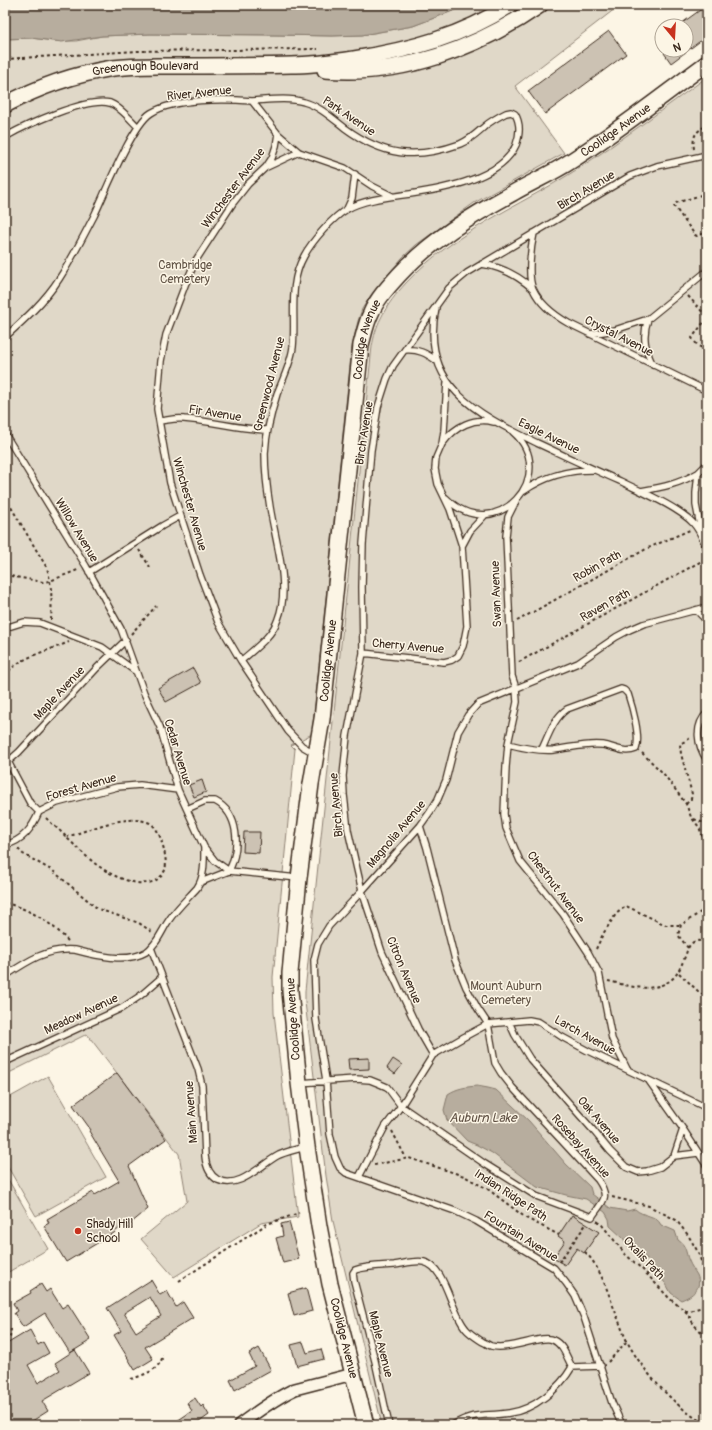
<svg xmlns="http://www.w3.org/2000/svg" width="712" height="1430" viewBox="0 0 712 1430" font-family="Pangolin,sans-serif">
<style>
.green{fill:#e0d8c8;stroke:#8e8173}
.water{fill:#b7ad9e;stroke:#85796b}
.building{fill:#ccc2b3;stroke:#3b2a1e;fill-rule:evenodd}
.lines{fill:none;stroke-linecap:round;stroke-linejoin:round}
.lane-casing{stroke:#3b2a1e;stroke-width:8}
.street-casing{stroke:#3b2a1e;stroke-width:14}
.secondary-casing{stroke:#3b2a1e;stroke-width:18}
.path{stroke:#3b2a1e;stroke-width:2;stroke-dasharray:3 3;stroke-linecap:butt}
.lane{stroke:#fcf5e5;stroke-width:5.5}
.street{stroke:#fcf5e5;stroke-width:11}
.secondary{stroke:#fcf5e5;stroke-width:15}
.poi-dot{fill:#c8321e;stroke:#fcf5e5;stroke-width:1.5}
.labels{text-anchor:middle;stroke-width:3;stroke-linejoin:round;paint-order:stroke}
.street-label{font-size:12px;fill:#3b2a1e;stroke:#fcf5e5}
.park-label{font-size:12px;fill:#645648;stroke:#fcf5e5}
.poi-label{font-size:12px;fill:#3b2a1e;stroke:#fcf5e5;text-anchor:start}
.water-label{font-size:13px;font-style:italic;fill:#605144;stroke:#fcf5e5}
</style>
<rect width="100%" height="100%" fill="#fcf5e5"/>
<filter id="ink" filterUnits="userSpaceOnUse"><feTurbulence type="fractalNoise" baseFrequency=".025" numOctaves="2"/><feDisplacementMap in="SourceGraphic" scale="8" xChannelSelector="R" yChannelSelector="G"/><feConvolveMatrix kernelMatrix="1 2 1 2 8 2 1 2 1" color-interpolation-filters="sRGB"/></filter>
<g filter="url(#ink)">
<!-- green -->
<path class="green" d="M469,5H620L515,86L564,153L474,203L416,245L402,258L371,295L362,309L358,321L352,346L312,734L291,745L295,749L273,977L274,1013L298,1217L261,1223L174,1277L141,1239L187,1201L179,1154L87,1034L5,1075V39L31,38L52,41H76L102,36L150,34L277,35L332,36L362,35L413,26L458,9L463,8Z
M707,77V1425H382L333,1221L326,1176L305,1002V991L372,346C374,337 376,327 381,318C387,305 396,294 406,283C453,232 518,207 576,170C621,141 664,108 707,77Z
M48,1076L106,1177L36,1216L5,1162V1100Z
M5,1174L48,1249L5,1274Z"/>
<!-- water -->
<path class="water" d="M5,5H469L463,9H458L413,26L362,35L332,36L277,35L150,34L102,36L62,42L31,38L5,39Z
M477,1086L488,1088L496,1090L529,1121L566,1164L590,1187L592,1194L610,1208L627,1211L635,1209C643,1217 656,1214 661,1225L675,1231L678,1240C687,1246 685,1252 689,1261C691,1266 694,1270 697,1275C703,1288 692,1296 681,1300L671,1293L666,1284L658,1275L649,1260L628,1246L623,1238L610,1226L609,1219L605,1212L586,1199L566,1195L537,1187L492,1153L477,1145L467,1141L447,1120L444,1110L448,1094C457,1088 466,1087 477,1086Z"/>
<!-- building -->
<path class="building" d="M707,5V36L671,63L664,53L668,50H686V26H678Z
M609,31L626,54L545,114L528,91Z
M193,668L201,683L166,702L158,688Z
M202,780L206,792L194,797L189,785Z
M244,832H260L259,853L243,852Z
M369,1058V1069L349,1070L348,1059Z
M393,1059L402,1065L395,1074L387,1068Z
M117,1073L166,1139L129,1166L148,1209L125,1228L123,1225L114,1233L66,1262L44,1226L49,1223L47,1219L93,1192L95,1195L119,1181L89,1131L91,1130L73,1105Z
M572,1215L599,1232L584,1253L577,1248L565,1265L553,1258L565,1241L558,1236Z
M289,1222L299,1259L283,1263L276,1238L283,1236L281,1224Z
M151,1280L160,1295L167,1291L176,1307L183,1302L193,1318L145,1347L153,1359L135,1370L114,1335L121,1331L107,1308ZM150,1297L161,1316L136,1332L124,1313Z
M41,1284L46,1292L50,1289L62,1308L68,1304L91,1340L70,1353L45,1313L23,1327L14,1313L17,1311L13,1303L31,1293L30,1291Z
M306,1288L312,1311L294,1316L288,1293Z
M30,1330L38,1345L43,1342L49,1353L28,1365L38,1383L60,1370L55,1363L75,1350L89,1373L42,1401L48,1411L26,1425H5V1345Z
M303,1342L307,1353L321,1349L324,1359L297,1366L291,1345Z
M259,1348L271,1370L235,1390L230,1380L255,1366L249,1354Z
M195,1398L201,1407L203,1405L209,1415L195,1425H171L192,1411L187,1403Z"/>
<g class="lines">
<!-- lane casing -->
<g class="lane-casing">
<path id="lane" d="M278,134L276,146L272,158L266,167L248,184L233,203L196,260L185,285L166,335L161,361L157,409L170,483L200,575L218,622L241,661L288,731L302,746L309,750L316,752
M5,137C26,125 86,97 110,103C119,106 131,120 138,127
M267,167L299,152
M347,209L352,198L355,174
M534,233C531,246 527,277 533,289C540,304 554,315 568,323L707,391
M482,264C502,267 517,275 532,288
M436,308C419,386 478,414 537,443C565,456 592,469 620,481C640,491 678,507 693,523C700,530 703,540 707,549
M590,334L615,330L648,319
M5,337C24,320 45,301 59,279C72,259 83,237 94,216C105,193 132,125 151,113C175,98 225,99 252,101L278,134L299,152L345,168L372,186L392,196
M405,350C418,349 426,353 437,361
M653,365C645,350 642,336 648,319L707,271
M447,383L444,431L442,444L436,458L435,469L438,484L450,509L462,546
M160,421C168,420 176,418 184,419C212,421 239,429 267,430
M5,434L86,566L121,629L144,693L160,727L178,790L204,847L215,861L229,871L298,878
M443,443C455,426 474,417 494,422
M524,491C545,476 567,470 593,470
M641,491C663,487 679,484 698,473
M446,498C496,548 561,474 513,432
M516,501L508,517L506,536L512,676L516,688L517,702L508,744L506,767L504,814L506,828L520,861L563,914L588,952L599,973L612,1039L627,1069
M701,531L696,505V493L698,473L707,464
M89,572L162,526L180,516
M696,610L707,621
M5,628L24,622L40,623L102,647L135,671
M363,653L444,662L452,660L458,656L463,646L467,626L462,546L470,531L485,515
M241,661C254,649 272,637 278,619C291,586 275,540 270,507C267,489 265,471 265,453C266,433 271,413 277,394C283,379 291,363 293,347C296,316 288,284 304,256C312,241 333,217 347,209C365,199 390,197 410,194C443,189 501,179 516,145C520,134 521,124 515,114L511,112L506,113C498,117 491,121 485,126C477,133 470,140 460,144C415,160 383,156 345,128C332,118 319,106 304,102C288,97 269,100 252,101
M707,713C694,726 697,745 707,760
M508,744C523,748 539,751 554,750C571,748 586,743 603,745C615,747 624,754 636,749C641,737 632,706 628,694L624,690L621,689L567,709C554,718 549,734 542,749
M5,756L30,803L39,812
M9,761L19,752L97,668L126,640
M187,809L205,801H215C240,814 240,848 229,871L201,882
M39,812L57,803L117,787L140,785L178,790
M5,845C23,841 32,828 39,812
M151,948L198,1069L202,1086L205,1156C206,1166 209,1175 218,1180C240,1190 261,1164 279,1155C288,1151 297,1149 306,1147
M5,976C26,962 48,947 75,950C79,951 83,952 87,953C105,957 129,962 146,952C157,945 162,930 169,920C177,908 188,898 197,888C205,876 204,861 204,847
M509,1022L515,1035L530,1059L592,1129L610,1151L626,1167L638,1172L647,1171L660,1167L674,1156L683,1129
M433,1055L418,1029L382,952L362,891L348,830L344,795L343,776L347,736L363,653L362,587L363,544L371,450L378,407L387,379L393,366L449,288L467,273L630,176L657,166L707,155
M5,1062L122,1008L140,996L162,977
M649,1081L683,1129L707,1166
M299,1083L356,1079L370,1080L380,1084L387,1087L401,1106L485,1164L536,1196L592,1217C602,1201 611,1199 598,1180L512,1087L501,1073L495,1063L488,1024L478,1009L466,987L455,960L427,848L420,826
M674,1156L698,1153
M359,1177L385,1127L401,1106L433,1055L464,1037L488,1024L529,1020L539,1022L562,1037L588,1051L707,1108
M389,1425L375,1361L354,1281L353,1273L355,1270C367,1266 381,1266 394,1265C403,1264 415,1260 424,1262C446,1267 450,1311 466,1329C470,1334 477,1338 483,1342C486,1343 488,1345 491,1346C510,1351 543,1334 553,1340C563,1344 567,1358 572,1367
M453,1425C476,1411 485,1417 509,1413C534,1410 560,1388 572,1367L601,1366
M622,1425L612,1403L584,1317L575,1296L566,1283L554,1268L476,1221L455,1211L346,1173L340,1168L335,1157L330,1134L326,1080L316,1019L314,960L318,944L329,926L362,891L420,826L430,812L438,799L446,780L458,732L468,715L478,704L578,663L616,637L629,630L643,624L707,607"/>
</g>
<!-- street casing -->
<g class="street-casing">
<path id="street" d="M239,1425C257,1412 275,1398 295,1389L353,1374"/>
</g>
<!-- secondary casing -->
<g class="secondary-casing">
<g id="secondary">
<path d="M325,70C402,77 478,48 540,5"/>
<path id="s1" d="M5,105C38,87 76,74 113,68C135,65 157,66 180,66C217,66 254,66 291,65C312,65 334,62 354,59C410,50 463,36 510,5"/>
<path id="s2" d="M366,1425L330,1284L319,1226L307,1147L299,1083L290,991V973L299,878L311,784L322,719L361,345C364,334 366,323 371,313C377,299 388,287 398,276C430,241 471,216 513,193C532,182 553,173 571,161C618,131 662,96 707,63"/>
</g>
</g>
<!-- path -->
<path class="path" d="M5,59L137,51L318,49
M694,149C692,135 696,132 707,125
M707,198L701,195L676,203L674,206L695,235L697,236L707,232
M688,296L707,317
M707,318L692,338L698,346L707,350
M5,497L47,568C52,584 52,603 51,620
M139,550L150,567
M5,575L43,582L50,581L80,569
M517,621L648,548L690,530
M131,634L156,606
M519,662L707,558
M5,676C17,657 49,651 69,642
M642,753L663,773L686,804L691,817L699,827L707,848
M686,804L691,799L692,794L681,754L680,744L692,737
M46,818C53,825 61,831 68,839C81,851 93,864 108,872C123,881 155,893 165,870C168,862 162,837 156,829C154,826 151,823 147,822C124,814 89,830 67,837
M694,819L701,822H707
M18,849L23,854L53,871L98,909L139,923L152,932
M5,903C30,909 51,922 68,941
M688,948L678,935L681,925L707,908
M596,949L603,934L616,914L626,906L666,925H681
M679,973L700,993L707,997
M608,981C622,984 639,990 654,987C675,983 679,972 686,954C687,950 689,945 692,943C696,940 702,941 707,941
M392,1131L406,1158
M374,1165L409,1158L464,1176L489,1190L526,1218L559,1235
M612,1197L649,1206L676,1220L688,1235L698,1252L707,1279
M597,1221L602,1225L626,1255L643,1270L670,1299L684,1310L690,1311L702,1307L707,1301
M585,1252C600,1266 608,1293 615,1311C620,1323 623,1334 629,1345C645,1374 678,1410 707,1425
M559,1262L587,1223
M179,1281L267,1224L299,1213
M685,1311L688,1314L694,1325L707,1337
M5,1341L10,1337L11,1329
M608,1362L627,1341
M131,1379C144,1375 160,1370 163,1355"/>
<!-- lane -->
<use href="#lane" class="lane"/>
<!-- street -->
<use href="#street" class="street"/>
<!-- secondary -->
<use href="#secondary" class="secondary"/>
</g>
</g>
<!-- markers -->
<circle class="poi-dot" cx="78" cy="1231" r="4"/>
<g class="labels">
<!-- street labels -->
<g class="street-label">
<text dy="4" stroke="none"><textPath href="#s1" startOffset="147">Greenough Boulevard</textPath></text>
<text transform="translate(199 93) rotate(-6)" y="4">River Avenue</text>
<text transform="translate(349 116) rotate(34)" y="4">Park Avenue</text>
<text dy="4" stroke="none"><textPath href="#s2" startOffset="1434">Coolidge Avenue</textPath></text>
<text transform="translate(233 188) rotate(-53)" y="4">Winchester Avenue</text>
<text transform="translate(586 190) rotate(-31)" y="4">Birch Avenue</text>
<text transform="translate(619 336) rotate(27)" y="4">Crystal Avenue</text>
<text dy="4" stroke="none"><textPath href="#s2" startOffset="1098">Coolidge Avenue</textPath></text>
<text transform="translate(269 384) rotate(-76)" y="4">Greenwood Avenue</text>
<text transform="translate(215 413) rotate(9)" y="4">Fir Avenue</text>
<text transform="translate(364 433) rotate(-81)" y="4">Birch Avenue</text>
<text transform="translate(549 436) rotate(26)" y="4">Eagle Avenue</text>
<text transform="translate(190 504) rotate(74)" y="4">Winchester Avenue</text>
<text transform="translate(77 530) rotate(59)" y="4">Willow Avenue</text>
<text transform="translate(597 566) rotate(-29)" y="4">Robin Path</text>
<text transform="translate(496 594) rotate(-92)" y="4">Swan Avenue</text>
<text transform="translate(605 605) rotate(-29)" y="4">Raven Path</text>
<text transform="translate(408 646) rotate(5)" y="4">Cherry Avenue</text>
<text dy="4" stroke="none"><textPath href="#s2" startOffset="774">Coolidge Avenue</textPath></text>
<text transform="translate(59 693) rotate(-47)" y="4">Maple Avenue</text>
<text transform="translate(178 752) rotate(73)" y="4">Cedar Avenue</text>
<text transform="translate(81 787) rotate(-16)" y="4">Forest Avenue</text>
<text transform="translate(336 805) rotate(-95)" y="4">Birch Avenue</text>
<text transform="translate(396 834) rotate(-50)" y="4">Magnolia Avenue</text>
<text transform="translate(556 887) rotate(53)" y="4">Chestnut Avenue</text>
<text transform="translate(404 970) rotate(67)" y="4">Citron Avenue</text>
<text transform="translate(81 1014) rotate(-25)" y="4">Meadow Avenue</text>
<text transform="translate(293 1019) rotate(-94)" y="4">Coolidge Avenue</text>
<text transform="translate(585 1035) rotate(29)" y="4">Larch Avenue</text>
<text transform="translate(191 1112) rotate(-94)" y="4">Main Avenue</text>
<text transform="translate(599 1120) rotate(49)" y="4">Oak Avenue</text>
<text transform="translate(581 1146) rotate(48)" y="4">Rosebay Avenue</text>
<text transform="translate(511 1195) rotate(33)" y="4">Indian Ridge Path</text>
<text transform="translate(521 1236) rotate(32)" y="4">Fountain Avenue</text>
<text transform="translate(644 1258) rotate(47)" y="4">Oxalis Path</text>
<text transform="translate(344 1338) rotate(76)" y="4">Coolidge Avenue</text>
<text transform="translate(381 1344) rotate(76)" y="4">Maple Avenue</text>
</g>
<!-- park labels -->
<g class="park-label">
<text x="185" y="269">Cambridge<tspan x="185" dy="14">Cemetery</tspan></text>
<text x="506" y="990">Mount Auburn<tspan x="506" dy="14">Cemetery</tspan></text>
</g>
<!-- poi labels -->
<g class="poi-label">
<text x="86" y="1228">Shady Hill<tspan x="86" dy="14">School</tspan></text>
</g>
<!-- water labels -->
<g class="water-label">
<text x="483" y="1122">Auburn Lake</text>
</g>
</g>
<!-- margin -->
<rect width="712" height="1430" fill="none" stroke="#fcf5e5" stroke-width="20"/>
<rect x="10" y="10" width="692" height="1410" fill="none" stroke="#3b2a1e" stroke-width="1.5" filter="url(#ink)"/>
<!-- north arrow -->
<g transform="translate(674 38) rotate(162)"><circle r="19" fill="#fcf5e5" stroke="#afa495"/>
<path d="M0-3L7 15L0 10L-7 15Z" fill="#c8321e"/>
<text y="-6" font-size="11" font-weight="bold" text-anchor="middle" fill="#3b2a1e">N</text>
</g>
</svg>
